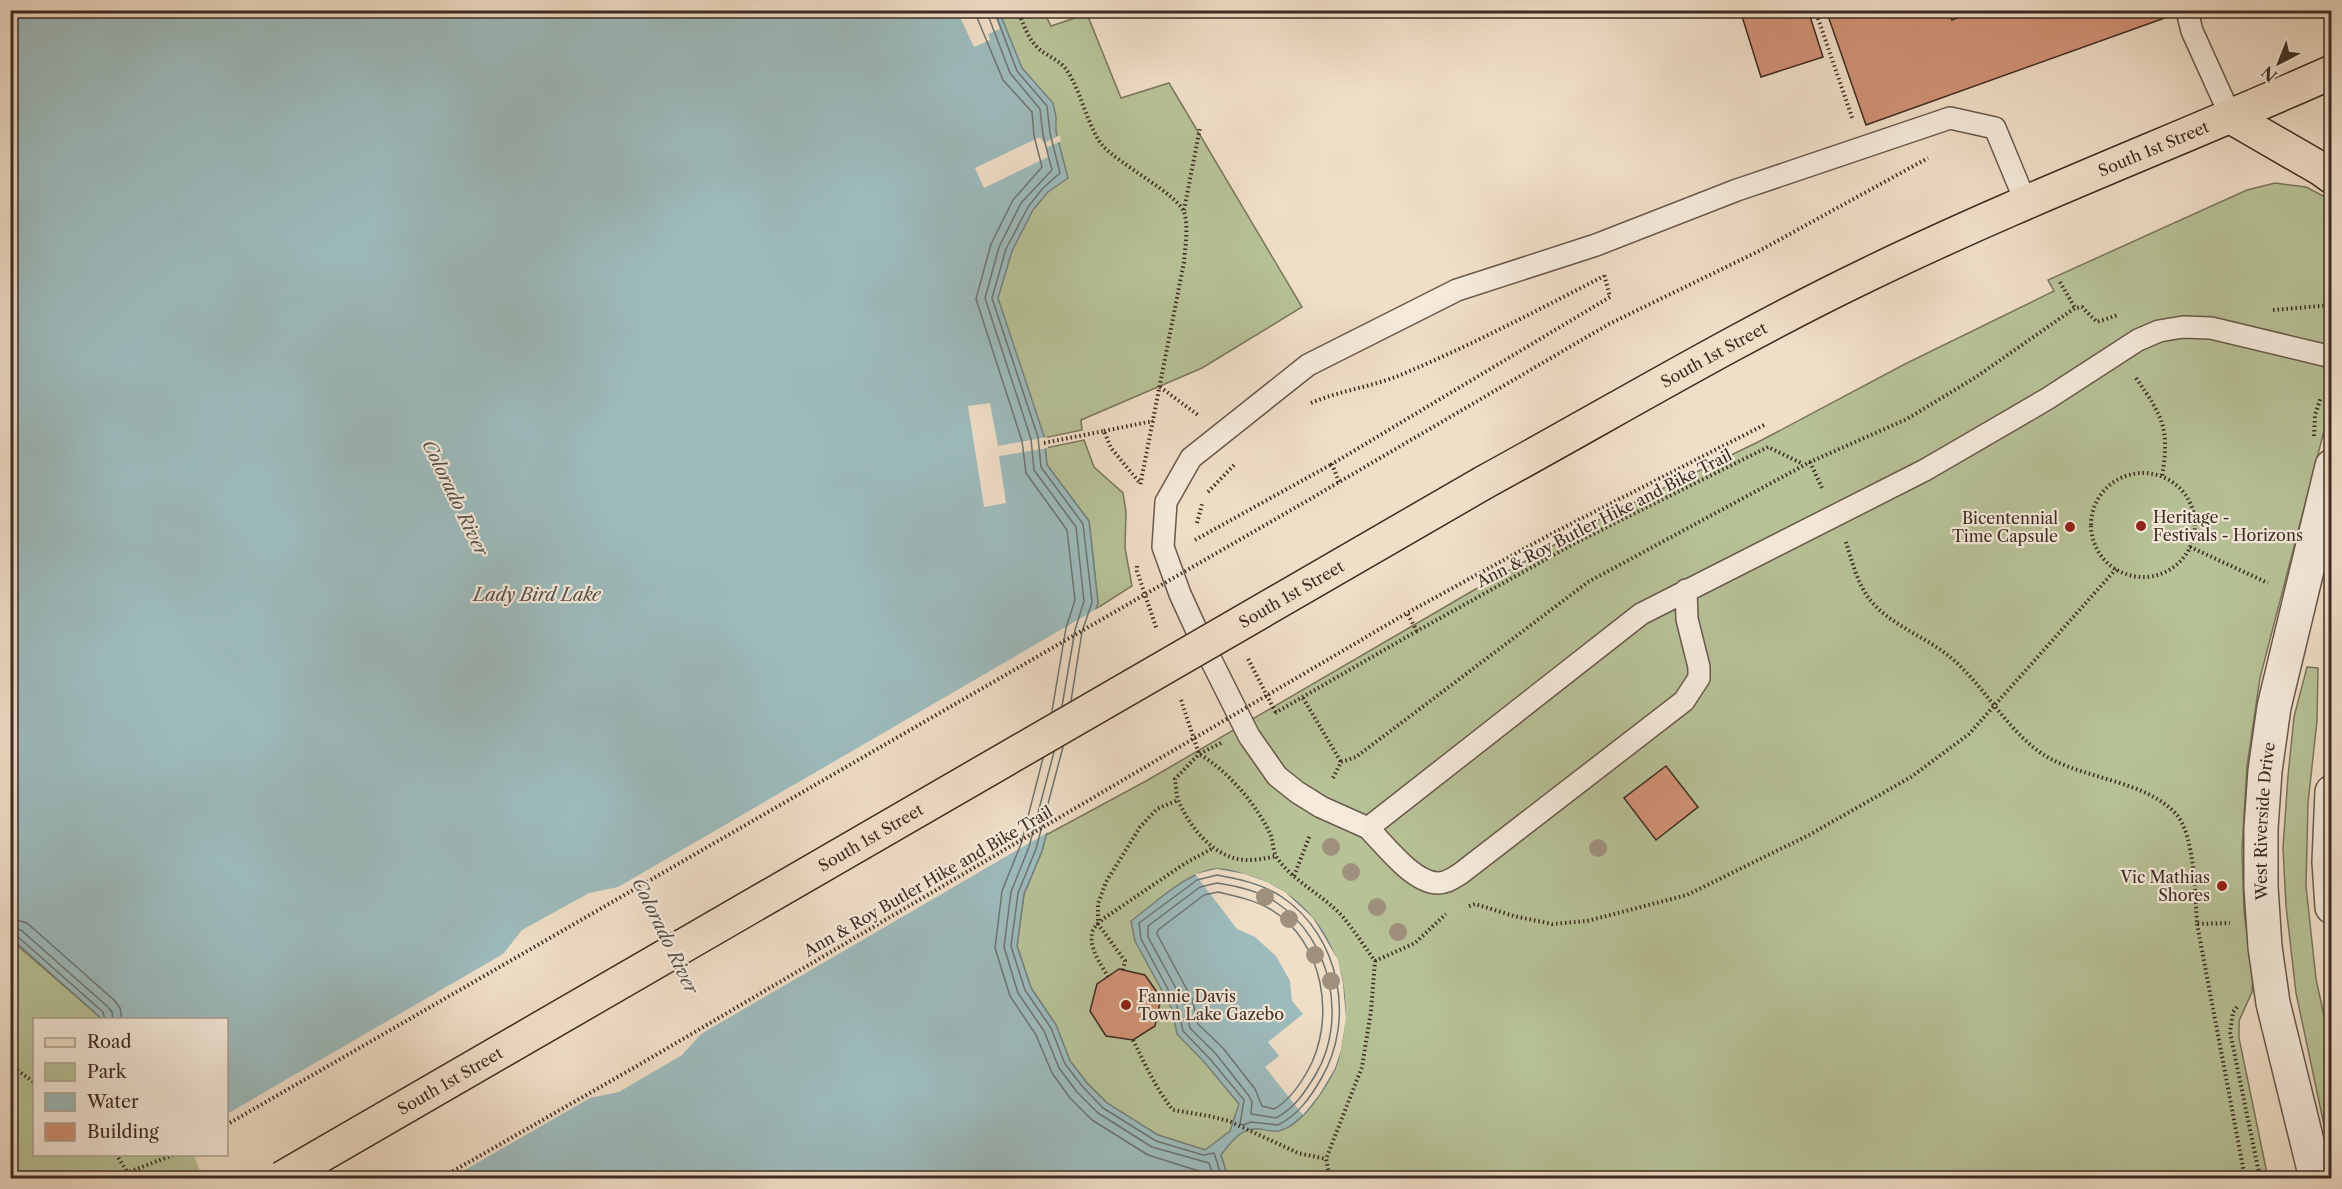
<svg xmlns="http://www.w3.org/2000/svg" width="2342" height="1189" viewBox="0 0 2342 1189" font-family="'Libre Caslon Text',serif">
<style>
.green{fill:#b7c297;stroke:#7a765d;stroke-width:1.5}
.water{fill:#9dbbbd;stroke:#77817f;stroke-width:1.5}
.pier{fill:#f0dec7}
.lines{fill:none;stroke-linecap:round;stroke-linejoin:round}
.shore{stroke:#6d7370;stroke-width:1.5}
.building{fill:#d19276;stroke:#3d2b23;stroke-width:1.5}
.service-casing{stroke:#6a584c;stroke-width:24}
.tertiary-casing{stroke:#6a584c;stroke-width:36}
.primary-casing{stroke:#3d2b23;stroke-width:36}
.path{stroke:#3d2b23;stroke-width:4;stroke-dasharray:1.5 3;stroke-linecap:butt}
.service{stroke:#f5eadb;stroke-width:21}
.tertiary{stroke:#f5eadb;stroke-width:33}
.primary{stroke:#f0dec7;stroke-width:33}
.primary-bridge-casing{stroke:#3d2b23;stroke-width:36;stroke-linecap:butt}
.path-bridge{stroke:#3d2b23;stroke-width:4;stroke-dasharray:1.5 3;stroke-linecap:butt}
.primary-bridge{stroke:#f0dec7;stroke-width:33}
.tree{fill:#9f907d}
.poi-dot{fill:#8f2418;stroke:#f5eadb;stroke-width:2}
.labels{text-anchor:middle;stroke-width:4.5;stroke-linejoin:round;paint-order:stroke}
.street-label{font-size:16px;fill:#3d2b23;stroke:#f5eadb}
.poi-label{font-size:16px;fill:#3d2b23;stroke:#f5eadb;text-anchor:start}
.water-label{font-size:18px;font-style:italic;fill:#554f4a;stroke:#f5eadb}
</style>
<rect width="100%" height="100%" fill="#f0dec7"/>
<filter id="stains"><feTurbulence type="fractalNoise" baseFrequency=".00333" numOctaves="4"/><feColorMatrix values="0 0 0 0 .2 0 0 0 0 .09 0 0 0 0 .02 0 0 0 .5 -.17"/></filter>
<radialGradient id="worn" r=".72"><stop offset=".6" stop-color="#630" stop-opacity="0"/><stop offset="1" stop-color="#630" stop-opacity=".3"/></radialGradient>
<!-- green -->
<path class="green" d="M1043,10L1051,26L1087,14L1121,98L1169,83L1302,307L1202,368L1081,420L1082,430L1044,438L1019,365L981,290L995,11Z
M2275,183L2306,187L2331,200V404L2260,678L2247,766L2242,850L2244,912L2253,975L2252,992L2239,1021V1038L2268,1178H1228L1221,1155L1158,1135L1131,1119L1107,1103L1087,1083L1070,1061L1056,1025L1031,988L1017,946L1024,894L1042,851L1046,835L1146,781L1474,590L1604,517L1762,440L1905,364L2054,291L2048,280L2247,190Z
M1084,440L1094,467L1123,493L1126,512L1125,548L1132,586L1096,609L1098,603L1089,521L1047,465L1045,448Z
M2307,667L2318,668L2317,721L2308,803L2306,886L2316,979L2331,1048V1158L2296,993L2286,906L2283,848L2288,776L2294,717Z
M10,939L102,1019L34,1020V1154L196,1155L206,1178H11Z"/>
<!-- water -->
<path class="water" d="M11,11H999L1022,68L1053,103L1056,117V132L1068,178L1048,192L1033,210L1012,251L998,298L1044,436L1047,465L1089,521L1098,603L1088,633L1069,751L1042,851L1024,894L1017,946L1031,988L1056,1025L1070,1061L1087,1083L1107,1103L1158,1135L1205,1150L1230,1131L1239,1104L1205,1063L1177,1034L1172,1009L1135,941L1131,921C1154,904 1187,872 1215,869C1227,868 1244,874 1255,878C1319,900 1354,968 1343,1034C1341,1045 1340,1058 1335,1069C1325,1089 1301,1127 1278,1131C1272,1132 1266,1130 1260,1129C1242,1126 1231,1142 1221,1155L1228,1178H206L226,1154V1020L102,1019L11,938Z"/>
<!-- pier -->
<path class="pier" d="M957,11H976L980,18L993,12L1000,29L988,34L990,40L974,47Z
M1060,135L1061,141L1046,148L1050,156L984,188L975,168L1040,137L1044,143Z
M990,403L998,446L1047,437L1048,448L999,456L1006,503L984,507L968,406Z
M1100,607L1091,633L1071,752L1050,831L701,1034L682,1055L619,1092L590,1098L451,1178H203L193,1154H226L227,1114L503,954L522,930L589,893L618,887Z
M1217,869L1245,874L1267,882L1285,892L1313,918L1338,960L1343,984L1346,1018L1341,1050L1335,1068L1319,1095L1303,1115L1265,1067L1279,1056L1268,1042L1303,1014L1292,1001L1290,981L1276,956L1255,937L1237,929L1195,874Z"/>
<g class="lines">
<!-- shore -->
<path class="shore" d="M977,10L978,20L1003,80L1032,112L1034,136L1042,167L1013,200L991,244L976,299L1022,441L1026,473L1067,530L1075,600L1066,628L1052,711
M986,10L1010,73L1040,109L1043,135L1052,170L1021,203L999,247L985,298L1031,439L1034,470L1076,527L1084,601L1075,630L1062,706
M994,10L1017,71L1047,106L1050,133L1060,173L1043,188L1028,207L1006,249L992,298L1038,437L1041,467L1083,524L1092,602L1082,632L1071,701
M1063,747L1036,849L1018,893L1011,946L1025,990L1051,1028L1065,1064L1083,1087L1103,1108L1156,1141L1203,1155L1214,1153L1222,1178
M1054,752L1029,847L1011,892L1004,947L1018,993L1044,1031L1059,1068L1077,1092L1098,1113L1152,1147L1209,1163L1214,1178
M1043,758L1021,844L1002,891L995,948L1010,996L1036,1035L1052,1073L1070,1098L1092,1120L1148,1155L1202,1172L1205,1178
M1217,875C1239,879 1263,884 1282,897C1340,936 1356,1020 1321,1079C1310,1098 1298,1115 1278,1125L1251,1122L1243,1125L1240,1124L1244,1100L1210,1059L1183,1031L1177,1006L1141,939L1139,923L1197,880Z
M1217,883C1237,886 1260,891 1277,903C1331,939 1348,1019 1316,1074C1305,1092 1295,1108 1276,1118L1251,1114L1252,1102L1249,1096L1216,1054L1190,1028L1184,1003L1148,937V926L1200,887Z
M1218,892C1236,896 1254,900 1270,909C1324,941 1337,1020 1307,1072C1299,1086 1289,1101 1274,1109L1262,1106L1255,1089L1223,1048L1198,1024L1192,999L1157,934L1158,930L1204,895Z
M10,918L27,923L114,1000L120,1008L122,1020
M10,927L21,930L108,1007L112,1012L113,1020
M10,934L17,936L103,1012L105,1020"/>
</g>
<!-- building -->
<path class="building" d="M1740,10H1808L1823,57L1761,77Z
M1826,10H1948L1952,20L1978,10H2187L1866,125Z
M1666,766L1698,807L1656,840L1624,798Z
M1119,969L1145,975L1161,998L1155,1026L1133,1040L1106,1036L1090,1011L1097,984Z"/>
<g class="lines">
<!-- service casing -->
<g class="service-casing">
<path id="service" d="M2187,11L2192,31L2231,117
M2026,203L1995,128L1950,118L1737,190L1596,245L1457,290L1308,365L1191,458L1166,502L1163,547L1180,594L1201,640L1249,736L1277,776L1297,792L1321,807L1368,828L1641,614L1925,470L2047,399L2138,340L2159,331L2183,327L2211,328L2332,357
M1368,828C1384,844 1413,883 1438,883C1447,883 1453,878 1460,874L1684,701L1699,678V667L1687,619L1686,590"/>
</g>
<!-- tertiary casing -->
<g class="tertiary-casing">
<g id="tertiary">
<path d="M2332,792L2329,862L2332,907"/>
<path id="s1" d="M2316,1178L2273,1003L2265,947L2261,887V828L2265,771L2274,707L2332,466"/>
</g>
</g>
<!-- primary casing -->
<g class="primary-casing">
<g id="primary">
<path d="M2231,117L2321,169L2332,177"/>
<path id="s2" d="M1483,483C1611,413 1736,338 1867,275C2019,201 2177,141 2332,72"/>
</g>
</g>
<!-- path -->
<path class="path" d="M1018,10C1023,23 1027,37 1037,47C1047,57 1060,59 1068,72C1081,92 1089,130 1103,146C1119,164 1177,194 1184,212C1189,227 1185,247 1184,262L1140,486
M1815,10L1853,120
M1184,210L1200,128
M2060,282L2075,308
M2273,310L2332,305
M2136,378C2163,417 2170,428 2162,477
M1160,387L1198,415
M1311,403C1339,391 1370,387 1398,376C1468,347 1536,311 1604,276
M1764,425L1553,533L1407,613L1417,631L1577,542L1768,447L1803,464
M1104,431L1153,421
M2314,436L2315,415L2321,397
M1044,443L1104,431L1111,448L1139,482
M1810,462L1822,488
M2091 525a52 52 0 1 1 104 0a52 52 0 1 1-104 0Z
M1339,482L1332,464L1610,297L1604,274
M1208,492L1236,463
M1197,523L1202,504
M1195,540L1332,464
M1846,542C1852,561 1858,586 1871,601C1890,624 1921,635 1945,653C1984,682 2009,737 2051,759C2089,779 2147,782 2176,814C2195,835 2195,896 2197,924L2230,923
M2190,547L2268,583
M1137,566V571L1157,630
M1248,659L1276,713
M1303,698L1341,762
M1181,700L1199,754C1226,769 1259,807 1271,836C1273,843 1273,851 1277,858C1294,882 1323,895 1342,916C1354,930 1364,946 1375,961L1371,1011L1362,1067L1326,1159L1330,1178
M1275,713L1417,631
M1221,743L1199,754L1175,779C1176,786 1176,795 1179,802C1189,825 1209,851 1234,858C1247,862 1263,859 1276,856
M1333,778L1341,762L1356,757L1588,582L1810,462L1907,419L1976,377L2075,308L2082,307L2097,322L2118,315
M1294,876L1310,835
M1469,906L1475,904L1514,916L1552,924L1587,921L1687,895L1809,835L1911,777L1969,734L2116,569
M2197,924L2245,1178
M1375,961L1415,943L1446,914
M1123,970L1125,961L1098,924V904L1106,882L1140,827L1157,809L1178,800
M1108,977C1101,964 1087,946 1093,930C1095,926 1100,922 1103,919L1184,864L1213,848
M2237,1007L2233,1012L2230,1032L2260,1178
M1133,1040C1145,1064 1156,1089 1173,1110L1209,1116L1229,1121L1298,1153L1326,1159
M10,1065L34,1082
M116,1154L131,1178"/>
<!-- service -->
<use href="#service" class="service"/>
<!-- tertiary -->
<use href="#tertiary" class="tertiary"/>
<!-- primary -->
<use href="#primary" class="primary"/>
<!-- primary-bridge casing -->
<g class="primary-bridge-casing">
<g id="primary-bridge">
<path id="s3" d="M282,1178L1483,483"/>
</g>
</g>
<!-- path-bridge -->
<path class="path-bridge" d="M226,1125L1305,502L1609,324L1759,251L1928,158
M113,1178L176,1154
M441,1178L637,1066L1407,613"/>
<!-- primary-bridge -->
<use href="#primary-bridge" class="primary-bridge"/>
</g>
<!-- trees -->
<g class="tree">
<circle cx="1331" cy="847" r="9"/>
<circle cx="1598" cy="848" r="9"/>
<circle cx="1351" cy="872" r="9"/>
<circle cx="1265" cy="897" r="9"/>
<circle cx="1377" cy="907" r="9"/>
<circle cx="1289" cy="919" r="9"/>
<circle cx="1398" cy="932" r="9"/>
<circle cx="1315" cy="955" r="9"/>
<circle cx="1331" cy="981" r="9"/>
</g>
<!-- markers -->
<g class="poi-dot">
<circle cx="2141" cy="526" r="6"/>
<circle cx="2070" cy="527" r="6"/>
<circle cx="2222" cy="886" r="6"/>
<circle cx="1126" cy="1005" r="6"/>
</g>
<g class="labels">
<!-- street labels -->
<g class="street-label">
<text dy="6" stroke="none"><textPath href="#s2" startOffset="750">South 1st Street</textPath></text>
<text dy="6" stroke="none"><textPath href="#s2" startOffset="264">South 1st Street</textPath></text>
<text transform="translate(1604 518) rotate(-27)" y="6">Ann &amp; Roy Butler Hike and Bike Trail</text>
<text dy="6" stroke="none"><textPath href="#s3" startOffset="1166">South 1st Street</textPath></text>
<text dy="6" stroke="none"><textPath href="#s1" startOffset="363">West Riverside Drive</textPath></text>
<text dy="6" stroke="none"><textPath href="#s3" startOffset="680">South 1st Street</textPath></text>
<text transform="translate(928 881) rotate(-30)" y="6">Ann &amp; Roy Butler Hike and Bike Trail</text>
<text dy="6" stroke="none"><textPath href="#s3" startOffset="194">South 1st Street</textPath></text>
</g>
<!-- poi labels -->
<g class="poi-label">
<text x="2153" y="523">Heritage -<tspan x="2153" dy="18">Festivals - Horizons</tspan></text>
<text x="2058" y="524" text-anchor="end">Bicentennial<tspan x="2058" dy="18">Time Capsule</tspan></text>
<text x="2210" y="883" text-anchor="end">Vic Mathias<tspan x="2210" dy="18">Shores</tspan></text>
<text x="1138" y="1002">Fannie Davis<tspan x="1138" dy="18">Town Lake Gazebo</tspan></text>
</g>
<!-- water labels -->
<g class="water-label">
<text transform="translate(455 498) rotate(64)" y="6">Colorado River</text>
<text x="537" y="601">Lady Bird Lake</text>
<text transform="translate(665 936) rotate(64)" y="6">Colorado River</text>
</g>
</g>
<!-- margin -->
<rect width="2342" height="1189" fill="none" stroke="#f0dec7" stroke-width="36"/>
<rect x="12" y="12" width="2318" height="1165" fill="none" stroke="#3d2b23" stroke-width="3"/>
<rect x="18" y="18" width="2306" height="1153" fill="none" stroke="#3d2b23" stroke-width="1.5"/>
<!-- legend -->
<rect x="33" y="1018" width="195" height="138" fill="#f5eadb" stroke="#ab9e91" stroke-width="1.5"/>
<rect x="45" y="1038" width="30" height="9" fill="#f0dec7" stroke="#ab9e91" stroke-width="1.5"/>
<text x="87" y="1048" font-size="18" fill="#3d2b23">Road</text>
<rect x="45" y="1063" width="30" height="18" fill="#b7c297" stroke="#ab9e91" stroke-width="1.5"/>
<text x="87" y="1078" font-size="18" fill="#3d2b23">Park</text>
<rect x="45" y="1093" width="30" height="18" fill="#9dbbbd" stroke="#ab9e91" stroke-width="1.5"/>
<text x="87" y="1108" font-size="18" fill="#3d2b23">Water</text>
<rect x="45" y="1123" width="30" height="18" fill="#d19276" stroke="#ab9e91" stroke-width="1.5"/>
<text x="87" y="1138" font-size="18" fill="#3d2b23">Building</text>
<!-- north arrow -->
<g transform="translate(2279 63) rotate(222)" stroke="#f5eadb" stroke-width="4.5" paint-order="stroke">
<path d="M0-4.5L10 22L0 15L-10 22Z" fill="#3d2b23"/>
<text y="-9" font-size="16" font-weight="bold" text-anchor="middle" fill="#3d2b23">N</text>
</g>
<rect width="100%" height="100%" filter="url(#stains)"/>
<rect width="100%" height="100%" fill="url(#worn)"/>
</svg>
